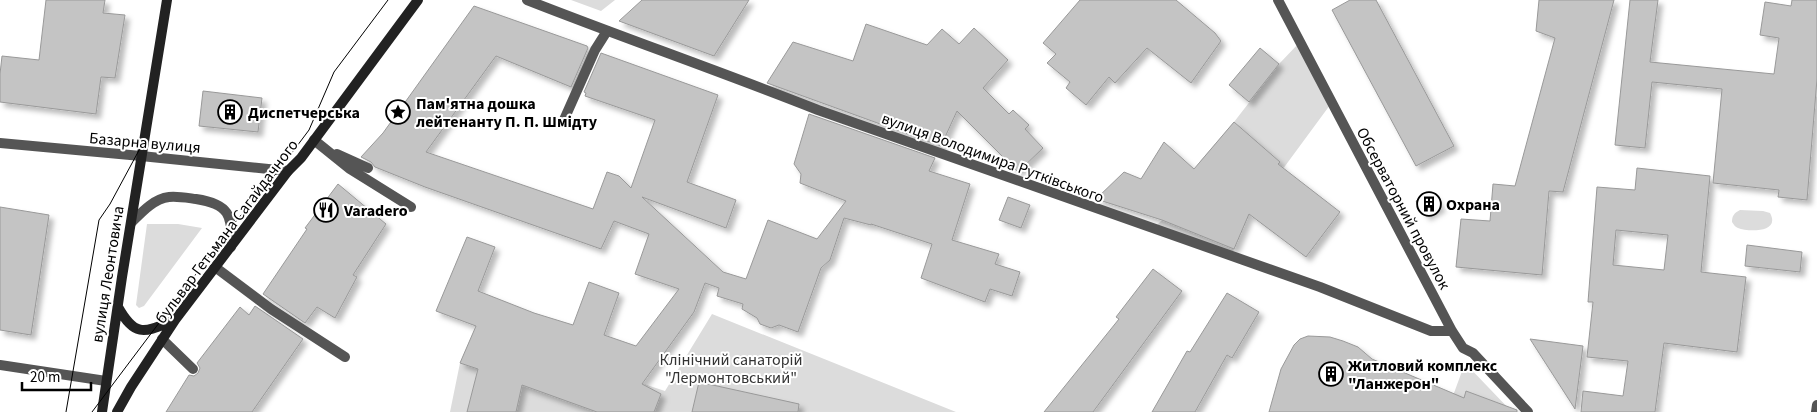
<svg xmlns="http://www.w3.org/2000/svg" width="1817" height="412" viewBox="0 0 1817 412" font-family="'Source Sans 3',sans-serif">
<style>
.green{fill:#dcdcdc}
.building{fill:#c4c4c4;stroke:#999;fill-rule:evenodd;filter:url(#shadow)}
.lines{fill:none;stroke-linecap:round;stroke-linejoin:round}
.lane{stroke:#555;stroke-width:10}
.street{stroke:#555;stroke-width:10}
.secondary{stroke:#222;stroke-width:10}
.tram{stroke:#000;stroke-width:1}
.labels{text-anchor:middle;stroke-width:4;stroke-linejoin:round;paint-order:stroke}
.poi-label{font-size:16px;font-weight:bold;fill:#000;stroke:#fff;text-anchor:start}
.street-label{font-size:16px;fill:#000;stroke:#fff}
.park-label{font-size:16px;fill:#333;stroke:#fff}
</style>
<defs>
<filter id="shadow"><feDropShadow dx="4.5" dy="4.5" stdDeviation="2.5" flood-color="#0004"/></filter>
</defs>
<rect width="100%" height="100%" fill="#fff"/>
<!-- green -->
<path class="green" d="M571,0H615L601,11Z
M1299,43L1330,105L1249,215L1232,254L1155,227L1162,220L1201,160L1234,122L1279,64Z
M1740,210L1763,211L1770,213C1781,233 1748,232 1738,228C1735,227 1734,225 1732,222C1732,216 1734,213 1740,210Z
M147,224H178L202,228L144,306L139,308L136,305Z
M712,314L956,412H450L460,363L476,326C538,351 602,370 665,391Z
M1465,363L1512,412H1447Z"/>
<!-- building -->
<path class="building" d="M46,0H105L103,13L125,15L115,78L101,77L96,114L0,102V74L2,56L39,60Z
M642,0H749L714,56L619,21Z
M1080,0H1176L1215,33L1221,41L1191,83L1147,48L1115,83L1109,77L1086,105L1066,88L1070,82L1047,63L1056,54L1043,43Z
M1350,0H1376L1454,146L1416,166L1332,10Z
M1539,0H1614L1563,192L1549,191L1542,275L1456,267L1461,219L1490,221L1493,184L1515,186L1555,38L1536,31Z
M1630,0H1658L1650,62L1774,74L1779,38L1760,35L1765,2L1791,6L1792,0H1817V79L1807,200L1778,197L1779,190L1713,183L1722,89L1652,82L1645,148L1615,145Z
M474,6L587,46L588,48L571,87L496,56L426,152L593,209L607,172L619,176L631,188L655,120L585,96L586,93L584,92L601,53L718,95L687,182L736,200L726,228L642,197L723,272L746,279L768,220L817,239L846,201L800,183L801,174L794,164L809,114L935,158L929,171L970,184L952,240L999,254L995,264L1020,272L1012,296L990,289L985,302L921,278L932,244L871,224V225L844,218L830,260L821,268L798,332L779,325L771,328L760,324L757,318L742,309L743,304L717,296L719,288L705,283L694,312L642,384L661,394L654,412H597L522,385L516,412H467L478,369L460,363L476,326L436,311L467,237L495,247L478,291L534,313L573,325L589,282L619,293L604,335L636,346L679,289L635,274L649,234L614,221L601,249L425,187L375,167L371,162L361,157L383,133Z
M866,24L927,45L942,29L959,44L974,28L1008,60L983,88L1009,114L1013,110L1029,125L1025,129L1043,148L1018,172L957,111L941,146L767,83L793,42L853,61Z
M1260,48L1279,64L1249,102L1229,85Z
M203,91L262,98L258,132L199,126Z
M1234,122L1280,162L1278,164L1340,212L1306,257L1249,214L1234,249L1162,220L1096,199L1124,172L1141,179L1164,142L1194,169Z
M1637,168L1710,176L1701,272L1746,277L1737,352L1664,343L1655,412H1581L1583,391L1623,396L1628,361L1587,357L1593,302H1588L1597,187L1635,190ZM1616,230L1668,235L1664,270L1613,265Z
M338,184L386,224L353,275L357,277L335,318L317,307L305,323L263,294L307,229L305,228Z
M1431,192L1441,207L1426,216L1416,201Z
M1008,197L1030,205L1021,228L999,220Z
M0,207L49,215L31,335L0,330Z
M1747,245L1802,252L1800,272L1745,266Z
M1153,269L1182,291L1093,412H1044L1119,319L1116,317Z
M1227,293L1259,312L1232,358L1227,355L1195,412H1152L1187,351L1190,352Z
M255,306L303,339L252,412H166L189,375L194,376L198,373L200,368L197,363L240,307L249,315Z
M1308,336L1330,337L1343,341L1358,347L1372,359L1464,398L1466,391L1517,410V412H1269L1281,369L1294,345L1300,339Z
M1530,339L1583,346L1575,409Z
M699,382L799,404L798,412H692Z"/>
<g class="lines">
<!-- lane -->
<path class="lane" d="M563,122L595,50L607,31
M314,140L350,169L411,207
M337,154L368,168
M141,156L288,171
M131,223C141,213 153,199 169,197C177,196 188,198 196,199C229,204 233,215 231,247
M215,267L271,309L345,357
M162,339L193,369
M0,365L106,381"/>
<!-- street -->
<path class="street" d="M527,0C624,38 722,72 818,110L1320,287L1431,331H1452
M1278,0L1452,331L1463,348L1473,353L1528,412
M0,143L141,156
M1816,412L1817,405"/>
<!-- secondary -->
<path class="secondary" d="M118,307C136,339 145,332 175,320
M102,412L122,277L167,0
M117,412L131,387L175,320L288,171L301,158L418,0"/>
<!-- tram -->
<path class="tram" d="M66,412L99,220L110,204L144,141
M92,412L232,226L279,170L309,130L334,72L388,0"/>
</g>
<!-- icons -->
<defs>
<g id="building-ring" transform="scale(1.25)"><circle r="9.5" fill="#fff" stroke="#000" stroke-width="1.5"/><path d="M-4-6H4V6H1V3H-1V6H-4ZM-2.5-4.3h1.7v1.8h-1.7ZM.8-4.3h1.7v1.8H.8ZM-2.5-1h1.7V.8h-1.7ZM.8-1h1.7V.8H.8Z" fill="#000"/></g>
<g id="sight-ring" transform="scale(1.25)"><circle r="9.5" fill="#fff" stroke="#000" stroke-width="1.5"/><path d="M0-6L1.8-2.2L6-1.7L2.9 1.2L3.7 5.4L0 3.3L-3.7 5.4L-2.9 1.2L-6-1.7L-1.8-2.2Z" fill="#000"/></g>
<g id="restaurant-ring" transform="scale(1.25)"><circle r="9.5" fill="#fff" stroke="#000" stroke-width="1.5"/><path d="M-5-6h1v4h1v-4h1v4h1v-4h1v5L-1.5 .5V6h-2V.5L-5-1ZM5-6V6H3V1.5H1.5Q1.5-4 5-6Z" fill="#000"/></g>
</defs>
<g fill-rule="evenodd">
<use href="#building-ring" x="230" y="112"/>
<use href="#sight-ring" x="398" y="112"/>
<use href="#building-ring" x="1429" y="204"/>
<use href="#restaurant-ring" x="326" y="210"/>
<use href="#building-ring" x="1331" y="374"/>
</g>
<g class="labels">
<!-- poi labels -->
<g class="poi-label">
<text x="416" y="109">Пам'ятна дошка<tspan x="416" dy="18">лейтенанту П. П. Шмідту</tspan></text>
<text x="248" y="118">Диспетчерська</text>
<text x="1446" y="210">Охрана</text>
<text x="344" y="216">Varadero</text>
<text x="1348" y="371">Житловий комплекс<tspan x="1348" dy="18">"Ланжерон"</tspan></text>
</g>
<!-- street labels -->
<g class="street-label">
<text transform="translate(145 142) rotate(5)" y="6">Базарна вулиця</text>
<text transform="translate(993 157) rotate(20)" y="6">вулиця Володимира Рутківського</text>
<text transform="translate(1404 208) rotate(62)" y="6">Обсерваторний провулок</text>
<text transform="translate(226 231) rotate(-53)" y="6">бульвар Гетьмана Сагайдачного</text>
<text transform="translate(107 274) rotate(-81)" y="6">вулиця Леонтовича</text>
</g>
<!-- park labels -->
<g class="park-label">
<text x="731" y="365">Клінічний санаторій<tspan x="731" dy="18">"Лермонтовський"</tspan></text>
</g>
</g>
<!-- scale -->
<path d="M22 382v8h69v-8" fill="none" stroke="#000000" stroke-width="2.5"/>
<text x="30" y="382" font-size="15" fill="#000000" stroke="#ffffff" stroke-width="4" paint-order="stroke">20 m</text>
</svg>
